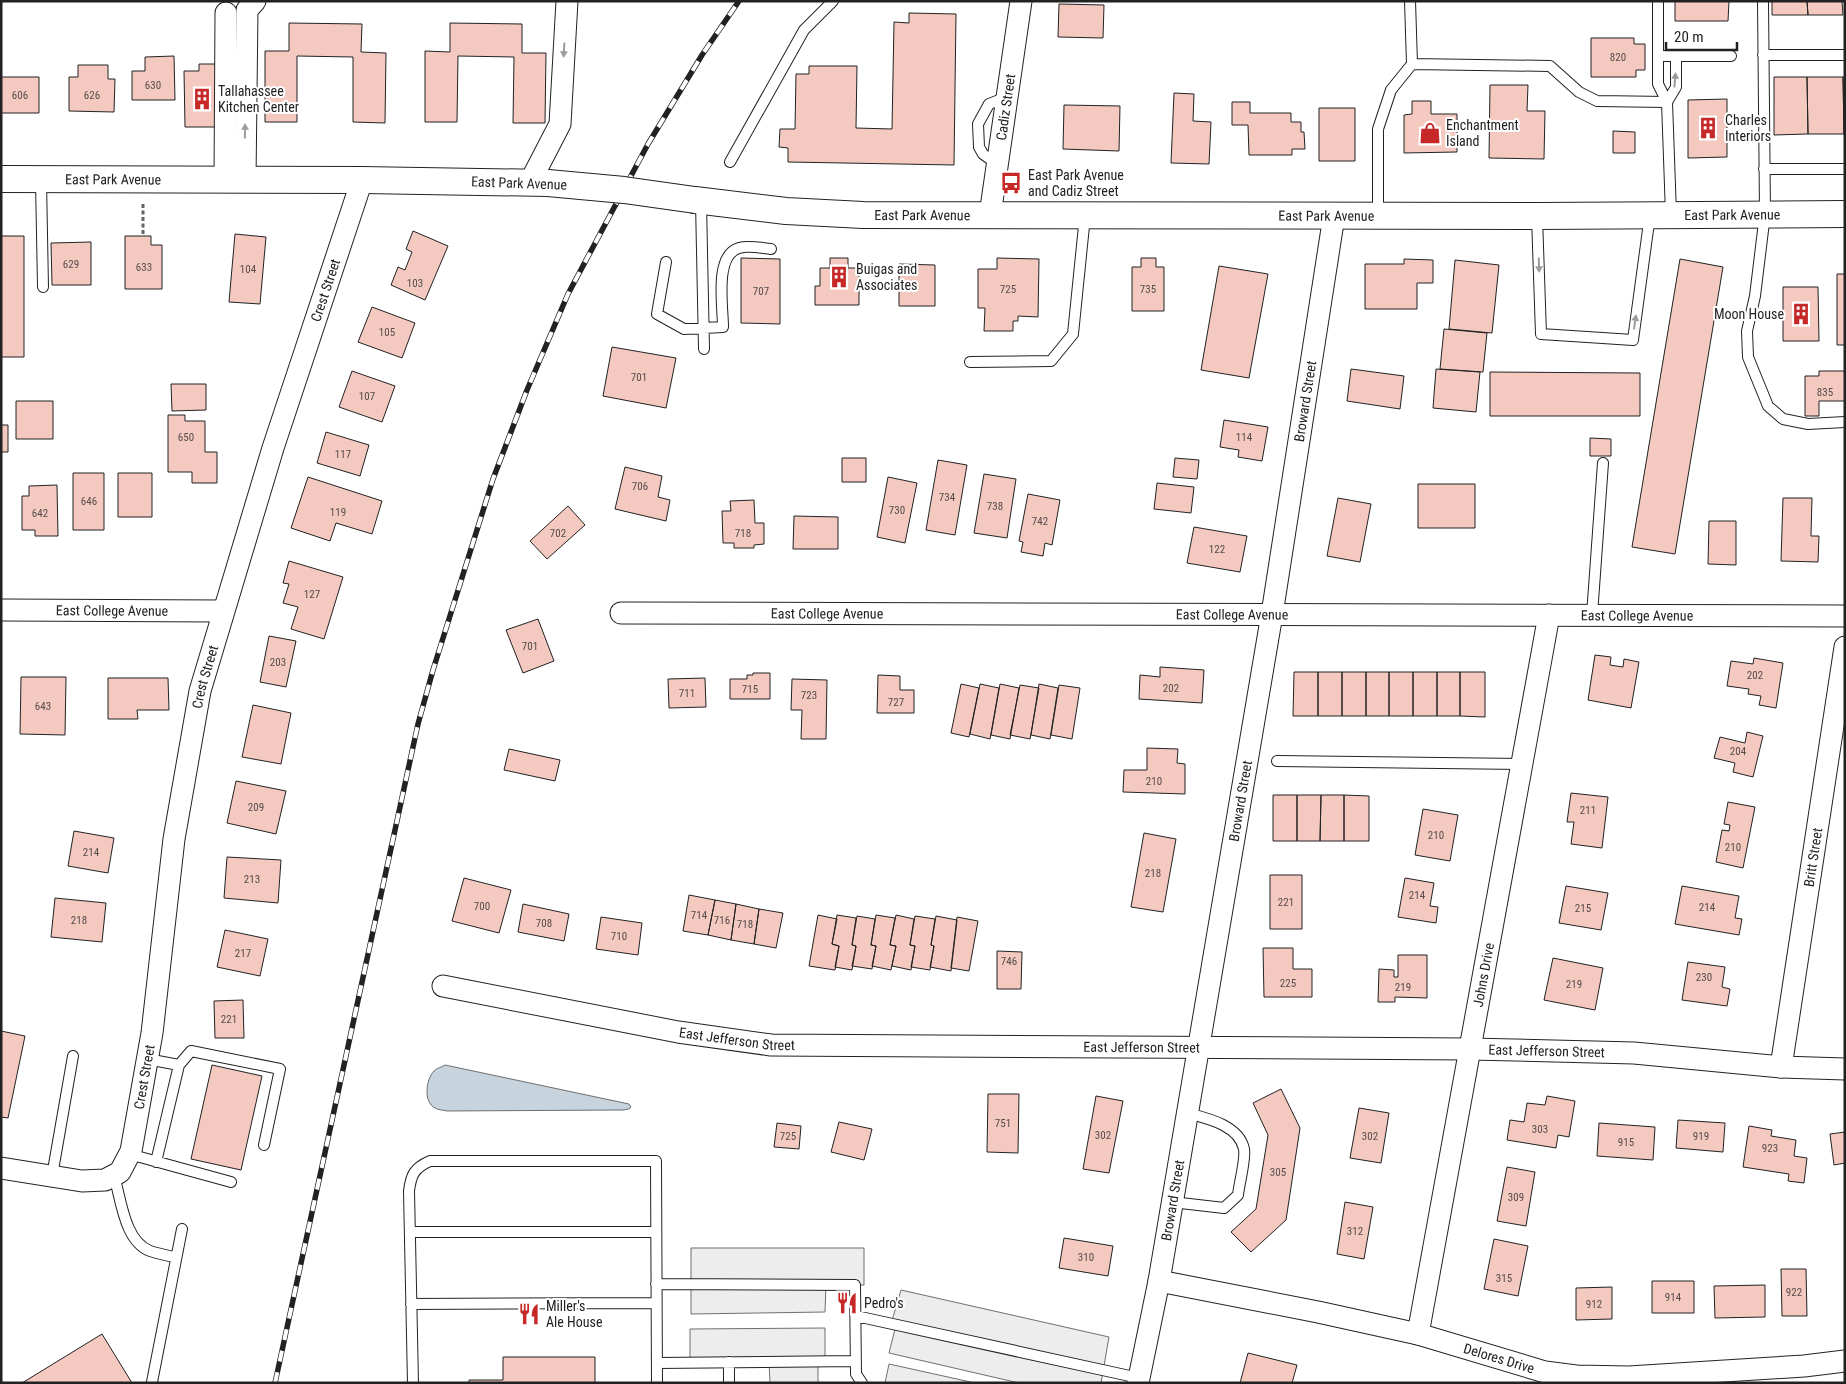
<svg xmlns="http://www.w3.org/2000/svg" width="1846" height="1384" viewBox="0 0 1846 1384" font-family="'Roboto Condensed',sans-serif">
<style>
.parking{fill:#ededed;stroke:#6f6f6f}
.water{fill:#c7d3dd;stroke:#6f6f6f}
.building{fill:#f3c9c0;stroke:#222}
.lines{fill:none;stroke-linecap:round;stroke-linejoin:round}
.service-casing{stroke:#222;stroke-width:12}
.minor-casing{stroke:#222;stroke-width:23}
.tertiary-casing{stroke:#222;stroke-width:28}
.path{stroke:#646464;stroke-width:3;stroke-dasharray:4 2.5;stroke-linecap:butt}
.service{stroke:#fff;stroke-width:10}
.minor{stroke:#fff;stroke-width:21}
.tertiary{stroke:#fff;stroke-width:26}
.rail-casing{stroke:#222;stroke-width:5.5}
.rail{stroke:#fff;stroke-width:4;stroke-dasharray:11;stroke-linecap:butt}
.tertiary-bridge-casing{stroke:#222;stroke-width:28;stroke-linecap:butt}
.tertiary-bridge{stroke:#fff;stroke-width:26}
.oneway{fill:#9c9c9c}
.labels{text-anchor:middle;stroke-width:4;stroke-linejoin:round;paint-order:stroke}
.number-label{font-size:11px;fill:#564c4a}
.poi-label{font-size:14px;fill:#222;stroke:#fff;text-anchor:start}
.street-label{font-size:14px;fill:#222;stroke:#fff}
</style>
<rect width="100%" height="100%" fill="#fff"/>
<!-- parking -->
<path class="parking" d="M691,1248H864V1285H826L825,1312L691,1314Z
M901,1290L1109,1337L1101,1383H1019L889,1353L896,1325L891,1324Z
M825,1328V1361H818V1383H770L769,1362H690V1329Z
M889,1364L975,1383H885Z"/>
<!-- water -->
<path class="water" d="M445,1065L629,1104L631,1107L629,1109L623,1110L447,1111C443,1110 438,1110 435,1108C423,1102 426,1079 434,1071C437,1068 442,1067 445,1065Z"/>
<!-- building -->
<path class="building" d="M1675,1H1729L1728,21H1675Z
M1772,1H1807L1808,15H1772Z
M1807,1H1842L1843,15H1808Z
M1059,4L1104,5L1103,38L1058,37Z
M909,13L956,14L954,165L788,162V148L779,147L780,129H795L796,74H809V66H857L856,128L892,129L894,22L909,23Z
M289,23L362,24L361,52L386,53L385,123L353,122V57L297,56V122H265V51H289Z
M450,23L522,24V53H546L545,123H513L514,57L458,56L457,122H425V51L450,52Z
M1591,38H1634V44H1645V70H1636V77H1591Z
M174,56L175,100H132V71H145V57Z
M199,64H220V127H185L184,71H199Z
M78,65H108V79H115L114,112L69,111V77H78Z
M1,77H39V113H1Z
M1774,77H1807L1808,134L1774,135Z
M1807,77H1843L1844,134H1808Z
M1843,77H1845V134H1844Z
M1490,85H1528L1527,111H1545L1544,159L1489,158Z
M1174,93L1194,94L1193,121L1211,122L1209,164L1171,163Z
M1727,99V157L1688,158V100Z
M1412,101H1431V114H1457V152L1404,153V115L1412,114Z
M1232,102H1250V113H1291V122H1301V132H1304L1305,149H1292V155H1249L1248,125H1232Z
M1064,105L1120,106L1119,151L1063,149Z
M1319,108H1355V161H1319Z
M1613,131L1635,132V153H1613Z
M413,231L448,246L425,300L391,285L398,267L405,270L412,252L406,249Z
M235,234L266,237L260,304L229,302Z
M1,236H24V357H1Z
M125,236H151V245H162V289H125Z
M91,242V285H52L51,243Z
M741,258L780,259V324L741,323Z
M830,258H848V268H859V305H815V286H820V268H830Z
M997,258L1039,259L1038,317L1018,316V321H1013V331H984L985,308H978V269H997Z
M1141,258H1156V267H1164V311H1132V267H1141Z
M1404,259L1433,260V283H1417V309H1365V264H1404Z
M1680,259L1723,267L1675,554L1632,547Z
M1455,260L1499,265L1492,333L1449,329Z
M899,264L935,265V306H899Z
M1219,266L1268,274L1249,378L1201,370Z
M1837,274H1845V345H1837Z
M1783,287H1818L1819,341H1783Z
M372,307L415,323L402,358L358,342Z
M1444,329L1487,333L1483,372L1440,369Z
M612,347L676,358L666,408L603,396Z
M1351,369L1404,376L1400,409L1347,401Z
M1436,369L1480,372L1476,412L1433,408Z
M352,371L395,386L382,422L339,407Z
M1819,371H1845V401H1819V416H1805V376H1819Z
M1490,372L1640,373V416H1490Z
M171,384H206V410L172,411Z
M16,401H53V439H16Z
M168,415H185V421H205V452H217V483H192V472H168Z
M1224,420L1268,427L1262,461L1238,457L1239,450L1220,447Z
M1,425H8V452H1Z
M326,432L369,445L360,476L317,463Z
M1590,438L1611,439V456H1590Z
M842,458H866V482H842Z
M1175,458L1199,460L1197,479L1173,477Z
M938,460L967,465L955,535L926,530Z
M625,467L662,476L658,497L670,500L666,521L615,509Z
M73,473H104V530H73Z
M118,473H152V517H118Z
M984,474L1016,479L1007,538L974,533Z
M308,477L382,501L372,534L336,523L330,541L291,528Z
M888,477L917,483L905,543L877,537Z
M1157,483L1194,487L1191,513L1154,509Z
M1418,484H1475V528H1418Z
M57,485L58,536H35V530H22V496H29V486Z
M1028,494L1060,500L1052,545L1045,543L1043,556L1021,552L1023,542L1019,541Z
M1338,498L1371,504L1360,562L1327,556Z
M1783,498H1812L1811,536H1819L1818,562L1781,561Z
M754,500L755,523H764V544L754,545V548H734V543H723L722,511H731L730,501Z
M568,506L585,525L547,559L530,541Z
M794,516L838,517V549H793Z
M1709,521H1736V565L1708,564Z
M1194,527L1247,536L1240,572L1187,563Z
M289,561L343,577L324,639L291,629L298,607L283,603L289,584L283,583Z
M538,619L554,661L523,673L506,630Z
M269,636L296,641L286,687L260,682Z
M1595,655L1611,657L1610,665L1623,667L1624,659L1639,662L1631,708L1588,700Z
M1754,658L1783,663L1776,708L1759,705L1761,696L1748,694L1749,689L1727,686L1731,661L1753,664Z
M1160,667L1204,670L1202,703L1139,699L1140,675L1160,677Z
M1294,672H1318V716H1293Z
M1318,672H1342V716H1318Z
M1342,672H1366V716H1342Z
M1366,672H1389V716H1366Z
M1389,672H1413V716H1389Z
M1413,672H1437V716H1413Z
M1437,672H1460V716H1437Z
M1460,672H1485V717L1460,716Z
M753,673H770V699H730V679H747V675H753Z
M878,675L900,676V690H914V713H877Z
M21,677H66L65,735L20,734Z
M108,678H168L169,710H137L138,719H108Z
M705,678L706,707L669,708L668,679Z
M792,679L827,680L826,739H801L802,710H791Z
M961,684L979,688L969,737L951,733Z
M980,684L999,688L990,739L970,734Z
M1000,684L1019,688L1010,739L991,735Z
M1039,684L1058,688L1050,739L1031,735Z
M1020,685L1039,688L1030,739L1010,735Z
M1059,685L1080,688L1072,739L1051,735Z
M253,705L291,713L281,764L242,757Z
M1747,732L1763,736L1753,777L1733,772L1735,763L1714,758L1720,737L1745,743Z
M1147,748L1178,749L1177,763L1185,764V794L1123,792L1124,770H1147Z
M509,749L560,760L555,781L504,770Z
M236,781L286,791L276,834L227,823Z
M1571,793L1608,797L1602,848L1571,844L1574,822H1567Z
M1273,795H1297V841H1273Z
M1297,795H1321L1320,841H1297Z
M1321,795H1344V841H1320Z
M1344,795L1369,796V841H1344Z
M1728,802L1755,807L1743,868L1716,862L1722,830L1729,831L1730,825L1724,824Z
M1423,809L1458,815L1450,861L1415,855Z
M74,831L114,838L108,873L68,866Z
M1144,833L1176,839L1163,912L1131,907Z
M227,857L281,860L278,903L224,898Z
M1270,875H1302V929H1270Z
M464,878L511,890L499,933L452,921Z
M1405,878L1434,883L1430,906L1438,907L1436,923L1398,917Z
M1566,886L1608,893L1601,930L1559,923Z
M1682,886L1739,896L1735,918L1742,919L1739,935L1675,924Z
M689,895L715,900L708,935L683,931Z
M55,898L106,903L102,942L51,937Z
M715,900L736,904L731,940L708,935Z
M523,904L569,914L564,941L518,932Z
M736,904L759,909L754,944L731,940Z
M759,909L783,913L776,948L754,944Z
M818,915L837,919L832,944L839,946L835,970L809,966Z
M837,915L856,918L852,945L856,946L852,970L835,967L839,946L832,944Z
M876,915L895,918L890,945L896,946L891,970L872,966L876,946L871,945Z
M896,915L914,919L910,945L915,946L911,970L892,966L896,946L890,945Z
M857,916L875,919L871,945L876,946L872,969L852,966L856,946L852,945Z
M915,916L935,919L931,945L934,946L930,970L911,967L915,946L910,945Z
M936,916L957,920L951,971L930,967L934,946L931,945Z
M601,917L642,923L638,955L596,949Z
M957,917L978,921L969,971L951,968Z
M225,930L268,939L260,976L217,967Z
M1263,948H1293V969H1312V997H1264Z
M997,951L1022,952L1021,989H997Z
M1398,955H1427V998L1395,997V1002H1378L1379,969L1394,970V977H1398Z
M1553,958L1603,968L1595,1010L1544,1000Z
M1688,962L1725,967L1722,987L1730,989L1727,1006L1682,1000Z
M243,1000L244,1038H215L214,1001Z
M1,1031L25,1036L8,1118L1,1117Z
M212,1065L262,1076L241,1170L191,1159Z
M1281,1089L1300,1128L1286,1220L1251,1252L1231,1232L1256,1209L1268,1135L1253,1103Z
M988,1094H1019L1018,1153L987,1152Z
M1096,1096L1123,1101L1109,1173L1083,1169Z
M1547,1096L1575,1101L1569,1137L1558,1135L1556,1148L1507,1140L1510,1120L1524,1122L1527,1103L1545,1105Z
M1359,1108L1389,1113L1381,1163L1350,1158Z
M1678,1120L1725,1123L1723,1152L1676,1148Z
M839,1122L872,1129L864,1160L831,1152Z
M777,1123L801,1126L799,1149L774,1147Z
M1599,1123L1655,1127L1653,1160L1597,1156Z
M1749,1126L1772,1130L1771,1136L1796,1140L1794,1156L1807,1158L1804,1183L1788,1181L1789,1174L1743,1167Z
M1845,1132V1163L1834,1165L1830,1134Z
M1507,1167L1535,1172L1526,1226L1497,1221Z
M1345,1202L1373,1207L1364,1259L1337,1254Z
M1064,1238L1113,1246L1108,1276L1059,1268Z
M1494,1239L1528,1246L1518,1296L1484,1289Z
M1781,1269H1806L1807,1316H1782Z
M1652,1281H1694V1313H1652Z
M1765,1285V1317L1715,1318L1714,1286Z
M1612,1287V1319L1576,1320V1288Z
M102,1334L132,1383H22Z
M1248,1353L1297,1365L1292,1383H1240Z
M503,1357H595V1383H469V1380H503Z"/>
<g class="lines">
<!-- service casing -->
<g class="service-casing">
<path id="service" d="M1658,1V84L1667,102L1671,214
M1763,1L1765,214L1755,296L1747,331L1748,357L1768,406L1783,419L1808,424L1845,422
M1763,55H1845
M1658,56H1731
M1412,64L1550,66L1579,92L1597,101L1667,102
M1667,102L1676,87V56
M730,162L804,30L833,1
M997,164L983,154L979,147L978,124L989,104L1007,97
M1764,169H1845
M41,181L43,287
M701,202L704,349
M1378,215V129L1391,90L1412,64L1410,1
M1537,217L1541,334L1633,340L1650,215
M666,262L657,314L684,329L723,327C723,307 714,255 739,248C748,245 761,248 771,249
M970,362L1051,361L1073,334L1085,216
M1592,615L1603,463
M1277,761L1522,764
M147,1059L179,1065
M129,1154L231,1182
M156,1162L179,1065L191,1051L280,1069L264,1145
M52,1176L73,1056
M114,1176C121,1198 124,1241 150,1251C158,1254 168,1255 176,1258
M1172,1202L1224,1208L1238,1195C1239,1184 1246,1159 1244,1149C1239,1125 1206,1118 1187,1113
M410,1232H656
M656,1284L855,1285L856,1374L862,1383
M411,1304L656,1303
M856,1316L1139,1378
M729,1362V1383
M657,1363L856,1361
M152,1382L182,1229
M413,1383L409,1191C411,1175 414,1168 430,1161H656L657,1383"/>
</g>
<!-- minor casing -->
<g class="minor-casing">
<g id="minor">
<path d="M225,180L226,13"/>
<path d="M245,180L247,10L255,1"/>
<path d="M530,182L560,124L567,1"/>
<path id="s1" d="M990,215L1021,1"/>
<path id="s2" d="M1,610L222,611"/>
<path id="s3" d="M621,613L1845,616"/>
<path id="s4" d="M443,986L678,1032L771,1045L1470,1049L1634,1053L1781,1067L1845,1069"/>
<path id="s5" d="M1781,1067L1845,647"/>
<path id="s6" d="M1,1168L82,1181L105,1180L120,1172L131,1151L152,1033L174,839L200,691L273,448L362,180"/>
<path id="s7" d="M1159,1281L1318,1312L1418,1334L1545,1372L1576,1376L1629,1377L1804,1366L1845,1361"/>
<path id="s8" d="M1418,1334L1549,615"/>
<path id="s9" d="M1138,1383L1159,1281L1272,614L1334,216"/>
</g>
</g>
<!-- tertiary casing -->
<g class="tertiary-casing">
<g id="tertiary">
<path id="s10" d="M1,179L362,180L548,183"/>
<path id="s11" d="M695,200L786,211L863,215L1537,216L1845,214"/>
</g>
</g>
<!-- path -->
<path class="path" d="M143,204V236"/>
<!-- service -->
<use href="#service" class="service"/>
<!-- minor -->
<use href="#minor" class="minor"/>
<!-- tertiary -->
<use href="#tertiary" class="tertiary"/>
<!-- rail casing -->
<g class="rail-casing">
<path id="rail" d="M275,1383L418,724L433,670L493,479L527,390L568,294L648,144L702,55L739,1"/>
</g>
<!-- rail -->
<use href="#rail" class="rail"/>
<!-- tertiary-bridge casing -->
<g class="tertiary-bridge-casing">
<path id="tertiary-bridge" d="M548,183L624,190L695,200"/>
</g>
<!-- tertiary-bridge -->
<use href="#tertiary-bridge" class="tertiary-bridge"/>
</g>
<!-- one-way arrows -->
<defs><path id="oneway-solid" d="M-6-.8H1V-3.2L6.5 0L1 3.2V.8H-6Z" transform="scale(1.25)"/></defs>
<g class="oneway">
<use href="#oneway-solid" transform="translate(564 50) rotate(93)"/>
<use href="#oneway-solid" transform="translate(1675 80) rotate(-85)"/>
<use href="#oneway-solid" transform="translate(245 131) rotate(-89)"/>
<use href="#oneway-solid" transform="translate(1539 265) rotate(88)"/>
<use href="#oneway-solid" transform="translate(1635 322) rotate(-82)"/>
</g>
<!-- icons -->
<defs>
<g id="building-bare" transform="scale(1.725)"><path d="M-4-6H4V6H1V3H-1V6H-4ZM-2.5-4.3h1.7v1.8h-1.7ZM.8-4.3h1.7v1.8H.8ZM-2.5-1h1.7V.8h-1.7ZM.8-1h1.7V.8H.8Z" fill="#c62828" stroke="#fff" stroke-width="2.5" paint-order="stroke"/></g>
<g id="shop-bare" transform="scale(1.725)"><path d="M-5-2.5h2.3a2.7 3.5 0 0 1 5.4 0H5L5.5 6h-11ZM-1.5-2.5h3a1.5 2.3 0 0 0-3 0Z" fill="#c62828" stroke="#fff" stroke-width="2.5" paint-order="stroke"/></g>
<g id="bus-bare" transform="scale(1.725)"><path d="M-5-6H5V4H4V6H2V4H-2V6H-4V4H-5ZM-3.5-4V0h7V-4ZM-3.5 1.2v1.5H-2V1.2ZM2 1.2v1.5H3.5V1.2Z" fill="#c62828" stroke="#fff" stroke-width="2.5" paint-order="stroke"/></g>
<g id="restaurant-bare" transform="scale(1.725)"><path d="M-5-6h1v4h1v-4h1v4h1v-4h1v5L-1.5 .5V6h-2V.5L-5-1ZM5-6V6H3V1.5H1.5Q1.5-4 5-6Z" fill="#c62828" stroke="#fff" stroke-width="2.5" paint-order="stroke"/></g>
</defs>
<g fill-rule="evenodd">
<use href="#building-bare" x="202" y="99"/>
<use href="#building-bare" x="1708" y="128"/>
<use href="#shop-bare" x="1430" y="133"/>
<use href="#bus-bare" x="1011" y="183"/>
<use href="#building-bare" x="839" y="277"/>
<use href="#building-bare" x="1801" y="314"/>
<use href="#restaurant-bare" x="847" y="1303"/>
<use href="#restaurant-bare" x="529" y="1314"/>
</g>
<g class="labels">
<!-- number labels -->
<g class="number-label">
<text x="1618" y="61">820</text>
<text x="153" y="89">630</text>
<text x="20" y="99">606</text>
<text x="92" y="99">626</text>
<text x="71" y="268">629</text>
<text x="144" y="271">633</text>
<text x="248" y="273">104</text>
<text x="415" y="287">103</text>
<text x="1008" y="293">725</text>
<text x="1148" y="293">735</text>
<text x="761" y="295">707</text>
<text x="387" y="336">105</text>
<text x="639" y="381">701</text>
<text x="1825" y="396">835</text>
<text x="367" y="400">107</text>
<text x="186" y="441">650</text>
<text x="1244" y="441">114</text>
<text x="343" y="458">117</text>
<text x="640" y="490">706</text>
<text x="947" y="501">734</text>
<text x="89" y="505">646</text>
<text x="995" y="510">738</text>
<text x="897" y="514">730</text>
<text x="338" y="516">119</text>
<text x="40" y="517">642</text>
<text x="1040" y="525">742</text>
<text x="558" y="537">702</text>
<text x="743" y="537">718</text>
<text x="1217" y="553">122</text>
<text x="312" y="598">127</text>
<text x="530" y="650">701</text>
<text x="278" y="666">203</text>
<text x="1755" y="679">202</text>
<text x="1171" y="692">202</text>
<text x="750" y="693">715</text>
<text x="687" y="697">711</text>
<text x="809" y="699">723</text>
<text x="896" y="706">727</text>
<text x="43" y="710">643</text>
<text x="1738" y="755">204</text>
<text x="1154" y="785">210</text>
<text x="256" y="811">209</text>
<text x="1588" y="814">211</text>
<text x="1436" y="839">210</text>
<text x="1733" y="851">210</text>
<text x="91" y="856">214</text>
<text x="1153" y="877">218</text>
<text x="252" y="883">213</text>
<text x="1417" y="899">214</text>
<text x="1286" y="906">221</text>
<text x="482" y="910">700</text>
<text x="1707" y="911">214</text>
<text x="1583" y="912">215</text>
<text x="699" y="919">714</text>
<text x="79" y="924">218</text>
<text x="722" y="924">716</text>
<text x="544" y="927">708</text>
<text x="745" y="928">718</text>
<text x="619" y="940">710</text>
<text x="243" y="957">217</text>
<text x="1009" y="965">746</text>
<text x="1704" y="981">230</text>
<text x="1288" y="987">225</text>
<text x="1574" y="988">219</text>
<text x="1403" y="991">219</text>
<text x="229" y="1023">221</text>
<text x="1003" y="1127">751</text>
<text x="1540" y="1133">303</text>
<text x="1103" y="1139">302</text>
<text x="788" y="1140">725</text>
<text x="1370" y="1140">302</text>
<text x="1701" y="1140">919</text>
<text x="1626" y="1146">915</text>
<text x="1770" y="1152">923</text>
<text x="1278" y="1176">305</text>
<text x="1516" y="1201">309</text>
<text x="1355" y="1235">312</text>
<text x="1086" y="1261">310</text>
<text x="1504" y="1282">315</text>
<text x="1794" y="1296">922</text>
<text x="1673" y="1301">914</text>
<text x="1594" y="1308">912</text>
</g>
<!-- poi labels -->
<g class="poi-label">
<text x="218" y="96">Tallahassee<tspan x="218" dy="16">Kitchen Center</tspan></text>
<text x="1725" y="125">Charles<tspan x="1725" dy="16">Interiors</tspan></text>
<text x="1446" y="130">Enchantment<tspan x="1446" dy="16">Island</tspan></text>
<text x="1028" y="180">East Park Avenue<tspan x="1028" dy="16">and Cadiz Street</tspan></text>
<text x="856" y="274">Buigas and<tspan x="856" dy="16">Associates</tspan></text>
<text x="1784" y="319" text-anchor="end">Moon House</text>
<text x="864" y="1308">Pedro's</text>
<text x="546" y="1311">Miller's<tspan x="546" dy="16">Ale House</tspan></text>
</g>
<!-- street labels -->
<g class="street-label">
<text dy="5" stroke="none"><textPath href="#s1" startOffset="109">Cadiz Street</textPath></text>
<text dy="5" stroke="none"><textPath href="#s10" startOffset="112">East Park Avenue</textPath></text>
<text transform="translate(519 183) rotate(2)" y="5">East Park Avenue</text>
<text dy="5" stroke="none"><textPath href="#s11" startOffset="1038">East Park Avenue</textPath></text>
<text dy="5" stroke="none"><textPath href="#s11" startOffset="228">East Park Avenue</textPath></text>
<text dy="5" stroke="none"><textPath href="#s11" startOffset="632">East Park Avenue</textPath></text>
<text dy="5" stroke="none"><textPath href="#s6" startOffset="1031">Crest Street</textPath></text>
<text dy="5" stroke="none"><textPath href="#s9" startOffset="996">Broward Street</textPath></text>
<text dy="5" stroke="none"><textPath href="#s2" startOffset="111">East College Avenue</textPath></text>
<text dy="5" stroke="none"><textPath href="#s3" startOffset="206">East College Avenue</textPath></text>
<text dy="5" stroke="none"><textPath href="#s3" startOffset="611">East College Avenue</textPath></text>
<text dy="5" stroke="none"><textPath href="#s3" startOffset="1016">East College Avenue</textPath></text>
<text dy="5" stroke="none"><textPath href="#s6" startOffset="626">Crest Street</textPath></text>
<text dy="5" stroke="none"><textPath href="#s9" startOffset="591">Broward Street</textPath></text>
<text dy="5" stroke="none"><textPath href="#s5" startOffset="212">Britt Street</textPath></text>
<text dy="5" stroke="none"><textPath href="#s8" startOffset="365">Johns Drive</textPath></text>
<text dy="5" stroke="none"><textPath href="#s4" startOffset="299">East Jefferson Street</textPath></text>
<text dy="5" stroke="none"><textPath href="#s4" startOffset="704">East Jefferson Street</textPath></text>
<text dy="5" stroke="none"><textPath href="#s4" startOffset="1109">East Jefferson Street</textPath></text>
<text dy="5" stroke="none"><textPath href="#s6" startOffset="221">Crest Street</textPath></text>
<text dy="5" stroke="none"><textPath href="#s9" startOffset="186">Broward Street</textPath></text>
<text dy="5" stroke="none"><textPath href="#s7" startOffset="349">Delores Drive</textPath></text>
</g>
</g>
<!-- border -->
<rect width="1846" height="1384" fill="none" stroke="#222222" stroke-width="5"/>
<!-- scale -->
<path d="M1666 42v8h71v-8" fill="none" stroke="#222222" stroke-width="2.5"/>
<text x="1674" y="42" font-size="15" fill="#222222" stroke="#ffffff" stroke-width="4" paint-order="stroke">20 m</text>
</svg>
